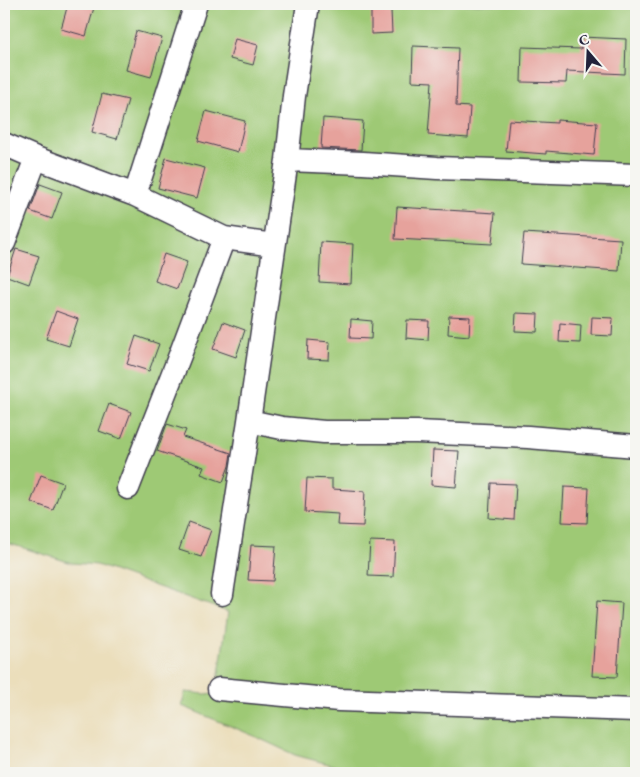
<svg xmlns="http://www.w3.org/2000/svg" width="640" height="777" viewBox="0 0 640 777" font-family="'EB Garamond',serif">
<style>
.green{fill:#9ec975;stroke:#607658}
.building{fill:#e6a29c}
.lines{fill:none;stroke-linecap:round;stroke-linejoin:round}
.minor-casing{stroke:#403e4e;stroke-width:25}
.minor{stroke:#fff;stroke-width:22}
</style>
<rect width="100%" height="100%" fill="#f6f6f2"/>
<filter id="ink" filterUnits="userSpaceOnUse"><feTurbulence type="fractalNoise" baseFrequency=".02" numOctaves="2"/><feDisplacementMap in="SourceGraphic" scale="10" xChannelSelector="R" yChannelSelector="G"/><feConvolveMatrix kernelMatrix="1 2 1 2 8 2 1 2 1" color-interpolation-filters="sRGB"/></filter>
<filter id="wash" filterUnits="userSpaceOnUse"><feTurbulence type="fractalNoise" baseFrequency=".0096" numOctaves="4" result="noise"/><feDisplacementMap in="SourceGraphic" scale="20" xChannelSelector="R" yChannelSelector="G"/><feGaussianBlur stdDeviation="1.12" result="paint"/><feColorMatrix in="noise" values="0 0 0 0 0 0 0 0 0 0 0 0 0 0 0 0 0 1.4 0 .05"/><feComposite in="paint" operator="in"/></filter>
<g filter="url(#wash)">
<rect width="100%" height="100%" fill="#ebdebb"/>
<!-- green -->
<path class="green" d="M4,4H636V773H362L295,755L252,735L182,706L185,692L216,695L228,612L97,565L72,563L4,542Z"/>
<g id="blocks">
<!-- building -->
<path class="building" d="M68,4H95L86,36L61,29Z
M371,10H391L392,33L371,34Z
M136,31L162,38L151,77L126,70Z
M581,37L626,39L625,74L567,71L566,83L521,82L522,47L581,49Z
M235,39L258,45L253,65L230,59Z
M413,46L458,48L456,106L470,107L468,138L428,135L432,82L412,81Z
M102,94L128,100L117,139L92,132Z
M206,111L245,121L238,152L198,141Z
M323,118L363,121L361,150L321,148Z
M509,120L557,123V120L597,123L594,155L546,151V154L506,151Z
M166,158L205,168L197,198L158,188Z
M40,184L62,192L52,219L30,211Z
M397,207L495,213L492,244L395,239Z
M524,233L621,239L619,271L521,264Z
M321,242L353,244L351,284L319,282Z
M16,249L39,256L29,284L7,276Z
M164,254L187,262L177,289L155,281Z
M56,311L78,319L69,346L46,339Z
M516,313L538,314L537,332L515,331Z
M449,316L470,317L469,336L448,334Z
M592,317L613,318L612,336L591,335Z
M351,319L372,321L371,339L350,338Z
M407,320L429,321L428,340L406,338Z
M223,322L245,330L236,357L213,349Z
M560,323L581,325L580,343L559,342Z
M136,336L159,344L149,371L127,364Z
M308,340L330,342L329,360L307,359Z
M109,404L131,412L121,439L99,431Z
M167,424L186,430L183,437L231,453L229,466L223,482L201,474L204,467L157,451Z
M433,450L459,451L456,487L431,485Z
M41,475L63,483L53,510L31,502Z
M307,478L332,479V489L365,491L363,526L337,525L338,514L305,512Z
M491,483L516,484L514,520L489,518Z
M564,487L589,488L587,523L562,522Z
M189,522L211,530L201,557L179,550Z
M370,541L395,542L393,577L368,576Z
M251,545L276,546L273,581L248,580Z
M597,601L622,603L617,677L592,676Z"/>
</g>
</g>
<g filter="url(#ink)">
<use href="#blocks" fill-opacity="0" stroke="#403e4e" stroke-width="1"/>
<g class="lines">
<!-- minor casing -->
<g class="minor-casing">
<path id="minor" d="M4,144L36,158L135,195L224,238L274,245
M287,160L363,163L437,168L636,175
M135,195L196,4
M4,243L36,158
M249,421L282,428L324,432H417L528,437L636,446
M128,488L180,355L224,238
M222,594L249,421L287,160L294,96L308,4
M219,689L339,700L636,710"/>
</g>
<!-- minor -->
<use href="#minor" class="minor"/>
</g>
</g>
<!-- margin -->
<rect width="640" height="777" fill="none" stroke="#f6f6f2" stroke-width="20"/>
<!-- north arrow -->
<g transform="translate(588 52) rotate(341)" stroke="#f6f6f2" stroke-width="4" paint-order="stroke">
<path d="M0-4L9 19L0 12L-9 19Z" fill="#22223b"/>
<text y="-8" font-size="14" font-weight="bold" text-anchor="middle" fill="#22223b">С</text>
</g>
</svg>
